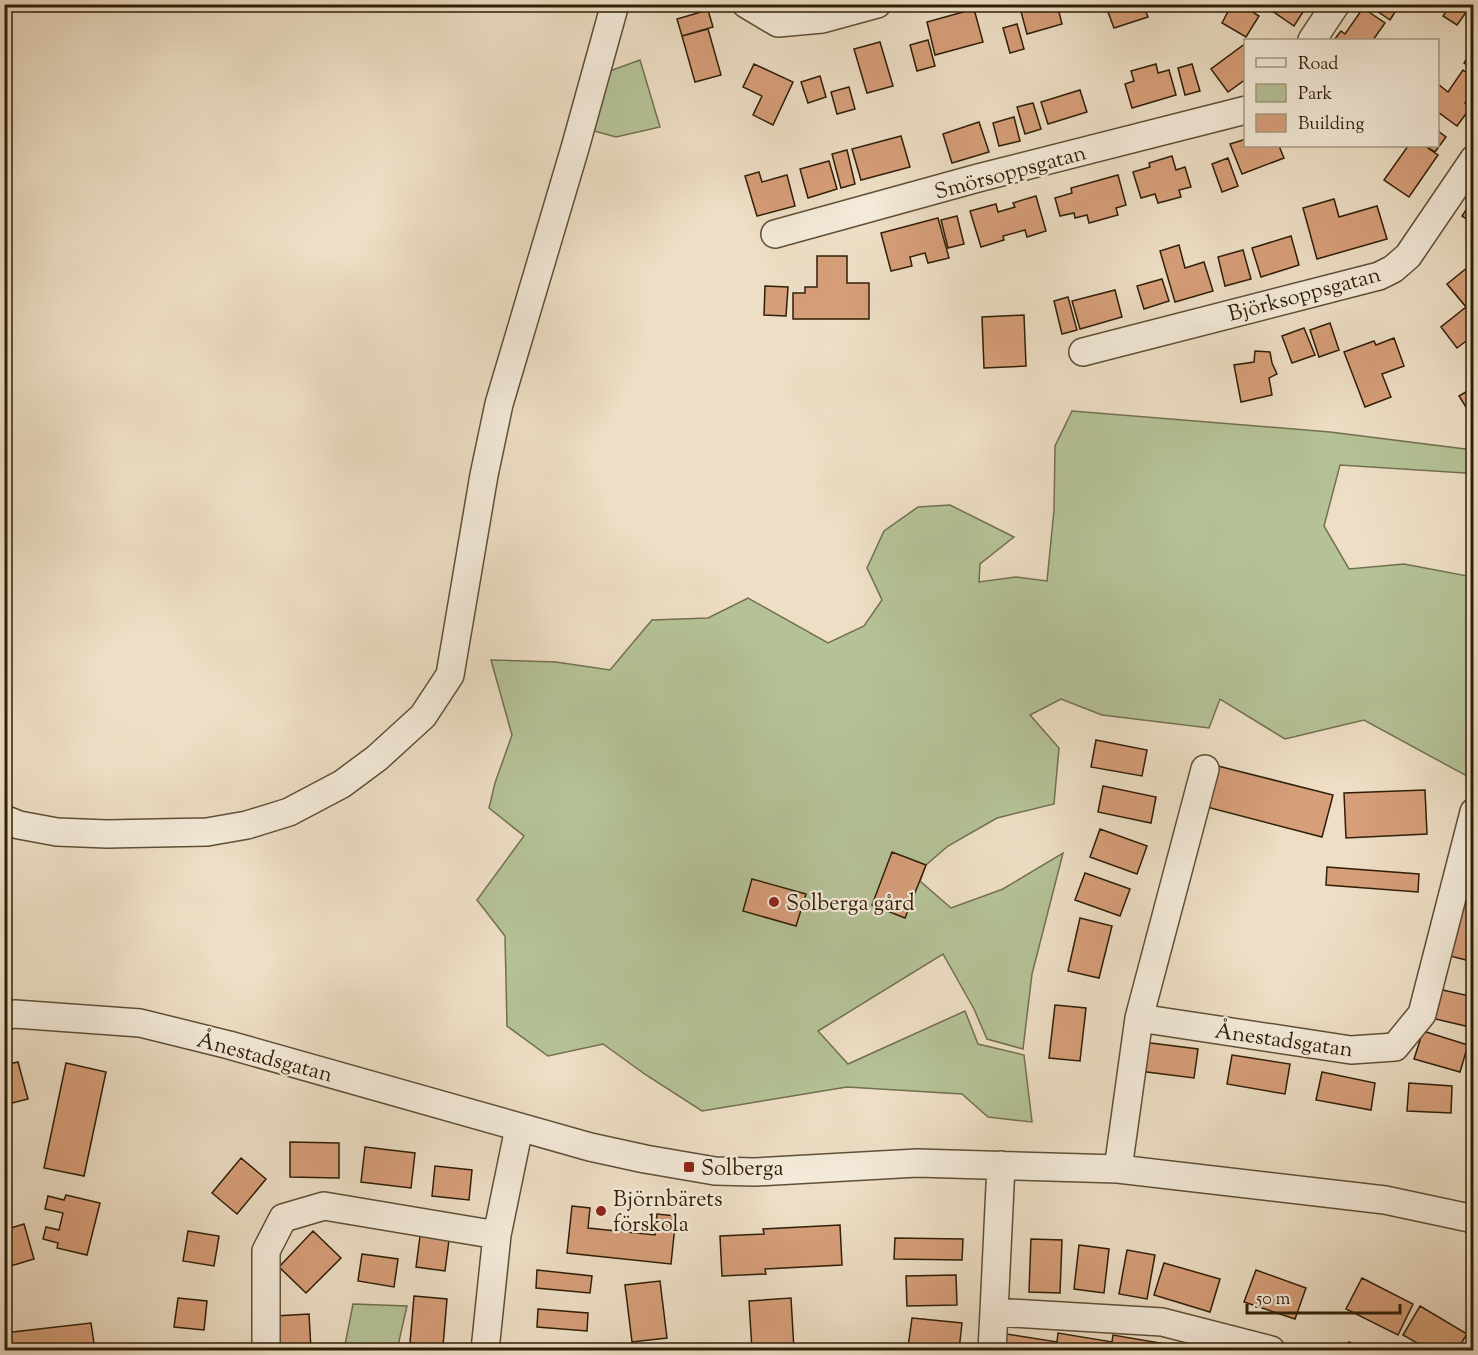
<svg xmlns="http://www.w3.org/2000/svg" width="1478" height="1355" viewBox="0 0 1478 1355" font-family="'Sorts Mill Goudy',serif">
<style>
.green{fill:#b5c297;stroke:#72704f;stroke-width:1.5}
.building{fill:#d69e79;stroke:#2f1f07;stroke-width:1.5}
.lines{fill:none;stroke-linecap:round;stroke-linejoin:round}
.minor-casing{stroke:#5e4f36;stroke-width:30}
.minor{stroke:#f3ead9;stroke-width:27}
.poi-dot{fill:#8f2418;stroke:#f3ead9;stroke-width:2}
.labels{text-anchor:middle;stroke-width:4.5;stroke-linejoin:round;paint-order:stroke}
.street-label{font-size:22px;fill:#2f1f07;stroke:#f3ead9}
.poi-label{font-size:22px;fill:#2f1f07;stroke:#f3ead9;text-anchor:start}
</style>
<rect width="100%" height="100%" fill="#eddec5"/>
<filter id="stains"><feTurbulence type="fractalNoise" baseFrequency=".00333" numOctaves="4"/><feColorMatrix values="0 0 0 0 .2 0 0 0 0 .09 0 0 0 0 .02 0 0 0 .5 -.17"/></filter>
<radialGradient id="worn" r=".72"><stop offset=".6" stop-color="#630" stop-opacity="0"/><stop offset="1" stop-color="#630" stop-opacity=".3"/></radialGradient>
<!-- green -->
<path class="green" d="M640,60L660,127L616,137L594,131L604,73Z
M1072,411L1330,432L1473,450V470L1465,473L1340,465L1324,526L1349,569L1404,564L1473,577V770L1465,775L1364,720L1285,739L1220,699L1209,728L1102,715L1061,699L1030,715L1059,748L1054,804L997,818L948,846L926,865L920,881L951,908L1003,889L1063,853L1032,974L1023,1049L987,1039L974,1009L943,954L818,1031L848,1064L965,1011L978,1044L1024,1055L1032,1122L988,1117L962,1094L847,1087L702,1111L646,1075L603,1044L548,1056L507,1026L505,936L477,900L524,836L489,808L495,783L512,735L491,660L556,662L610,670L652,620L708,618L748,598L828,643L864,626L882,600L867,568L884,531L918,507L950,505L1014,537L980,564L979,582L1016,577L1047,581L1054,510L1055,446Z
M353,1304L407,1306L397,1350H344Z"/>
<!-- building -->
<path class="building" d="M1019,4H1057L1062,24L1027,34Z
M1089,4H1105L1106,6L1091,11Z
M1105,4H1153L1144,7L1148,17L1114,28Z
M1232,4H1240L1259,16L1246,37L1222,23Z
M1262,4H1308L1294,26Z
M1367,4H1400L1390,20Z
M1451,4H1472L1457,25L1443,16Z
M1363,8L1385,23L1373,40H1334L1341,31L1345,34Z
M974,9L983,42L935,55L927,22Z
M708,10L713,27L682,36L677,19Z
M1017,24L1024,49L1010,53L1003,28Z
M708,29L721,75L695,82L682,36Z
M928,40L935,66L917,71L910,45Z
M880,42L893,86L867,93L854,49Z
M1246,43V79L1228,92L1211,69Z
M1472,50L1474,51V70L1464,63Z
M754,64L793,82L773,125L753,115L762,96L743,87Z
M1156,64L1158,73L1169,70L1176,95L1132,108L1125,84L1134,81L1131,71Z
M1192,64L1200,91L1185,95L1178,68Z
M1463,70L1474,78V90L1465,103L1471,107L1457,126L1438,112V84L1448,92Z
M820,76L826,97L808,103L801,82Z
M849,87L855,109L837,114L831,92Z
M1080,90L1087,112L1048,124L1041,102Z
M1033,103L1041,129L1025,134L1017,107Z
M1014,117L1020,141L999,146L993,123Z
M979,122L989,152L952,163L943,134Z
M1438,131L1446,137L1435,152L1425,146H1438Z
M901,136L910,167L861,180L852,149Z
M1246,139V146H1279L1284,158L1242,174L1230,144Z
M1408,146H1425L1438,155L1409,197L1384,180Z
M847,150L855,184L841,188L832,154Z
M1172,156L1176,170L1185,167L1191,187L1179,190L1181,197L1158,203L1155,194L1141,198L1133,172L1150,167L1149,163Z
M1228,158L1238,186L1222,192L1212,164Z
M829,161L837,189L808,198L800,169Z
M759,172L762,182L787,175L795,206L757,216L745,176Z
M1118,175L1126,205L1116,208L1118,215L1089,223L1087,215L1075,218L1074,213L1060,216L1055,198L1072,193L1071,188Z
M1036,196L1046,231L1027,237L1025,230L1003,236L1004,240L981,247L970,211L996,204L998,212L1015,207L1013,203Z
M1474,198V224L1462,216Z
M1334,199L1339,217L1377,206L1387,239L1317,259L1303,208Z
M957,216L964,244L948,248L941,220Z
M938,218L949,258L928,263L925,253L910,257L912,266L891,271L881,233Z
M1291,236L1299,265L1261,277L1252,248Z
M1179,245L1185,268L1204,262L1213,291L1175,302L1160,251Z
M1243,250L1251,279L1225,286L1218,257Z
M817,256H847V283H869V319H793V293H805V287H817Z
M1468,267L1474,274V335L1457,348L1441,327L1466,307L1447,284Z
M1162,279L1169,301L1144,309L1137,286Z
M765,286L788,287L786,316L764,315Z
M1115,290L1122,317L1080,329L1072,301Z
M1068,297L1077,330L1062,334L1054,301Z
M1024,315L1026,366L984,368L982,317Z
M1330,323L1339,350L1319,357L1310,330Z
M1304,328L1315,355L1292,363L1282,336Z
M1394,338L1404,366L1382,374L1391,397L1365,407L1344,352L1374,341L1376,345Z
M1255,351L1270,352L1272,363L1277,374L1269,378L1272,395L1241,402L1234,365L1254,362Z
M1474,387V420L1459,396Z
M1096,740L1147,750L1142,776L1091,767Z
M1214,765L1333,795L1322,837L1203,806Z
M1103,786L1156,797L1151,823L1098,812Z
M1425,790L1427,834L1346,838L1344,793Z
M1100,829L1147,846L1137,874L1090,857Z
M892,852L926,865L905,918L872,905Z
M1327,867L1419,874L1418,892L1326,885Z
M1085,873L1130,889L1120,916L1075,900Z
M752,879L806,894L796,926L743,911Z
M1459,903L1474,906V962L1446,955Z
M1080,918L1112,926L1099,978L1068,971Z
M1434,988L1474,997V1028L1427,1017Z
M1055,1005L1086,1008L1080,1061L1049,1058Z
M1423,1031L1468,1045L1460,1072L1414,1059Z
M1143,1042L1198,1049L1194,1078L1139,1071Z
M1232,1055L1290,1064L1285,1094L1227,1084Z
M18,1062L28,1099L4,1105V1065Z
M66,1063L106,1072L84,1176L44,1168Z
M1322,1072L1375,1083L1371,1110L1316,1100Z
M1409,1083L1452,1086L1451,1113L1407,1111Z
M290,1142L339,1143V1178L290,1177Z
M365,1147L415,1153L411,1188L361,1182Z
M241,1158L266,1179L237,1214L212,1193Z
M435,1166L472,1170L469,1200L432,1196Z
M66,1195L100,1203L87,1255L57,1248L58,1243L43,1239L46,1227L59,1230L63,1213L45,1209L48,1196L64,1200Z
M572,1206L590,1208L588,1228L655,1235L657,1214L676,1216L671,1264L567,1253Z
M24,1224L34,1259L4,1268V1230Z
M840,1225L842,1265L765,1269L766,1274L722,1276L720,1236L764,1234L763,1229Z
M188,1231L219,1236L214,1266L183,1261Z
M313,1231L341,1258L306,1293L279,1267Z
M420,1236L449,1240L445,1271L416,1267Z
M895,1238L963,1239L962,1260L894,1259Z
M1031,1239L1062,1240L1060,1293L1029,1292Z
M1079,1245L1109,1249L1104,1293L1074,1289Z
M1127,1250L1155,1255L1147,1299L1119,1294Z
M362,1254L398,1259L394,1287L358,1281Z
M1164,1263L1220,1279L1210,1312L1154,1295Z
M537,1270L592,1276L590,1293L536,1288Z
M1256,1270L1306,1288L1295,1319L1244,1302Z
M956,1275L957,1305L907,1306L906,1276Z
M1362,1278L1413,1304L1398,1335L1346,1309Z
M660,1281L667,1338L632,1342L625,1285Z
M414,1296L447,1299L443,1346L410,1343Z
M178,1298L207,1301L204,1330L174,1327Z
M791,1298L794,1350H752L749,1301Z
M1420,1306L1467,1334L1457,1350H1429L1403,1335Z
M538,1309L588,1313L587,1331L537,1327Z
M309,1314L311,1350H277L275,1316Z
M912,1318L962,1323L959,1350H937L908,1347Z
M91,1323L95,1350H4V1333Z
M1000,1333L1057,1342L1058,1333L1112,1342L1113,1335L1166,1344L1165,1350H997Z
M1349,1342L1367,1350H1346Z
M675,1346V1350H640V1348Z"/>
<g class="lines">
<!-- minor casing -->
<g class="minor-casing">
<path id="minor" d="M746,4L778,23L822,19L877,4
M1312,40L1336,4
M775,234L978,178L1246,110
M1083,352L1379,276L1393,269L1408,256L1474,159
M4,819L19,825L57,832L107,834L207,832L247,825L289,812L342,784L377,758L423,716L450,675L484,475L499,404L575,148L615,4
M4,1016L15,1014L140,1023L229,1045L590,1147L645,1159L715,1171L755,1172L917,1163L1118,1169L1385,1200L1474,1219
M1139,1018L1351,1050L1395,1047L1422,1014L1474,812
M1001,1165L994,1312L1162,1322L1271,1350
M1118,1169L1139,1018L1205,769
M266,1350V1251L283,1218L324,1206L497,1235
M485,1350L497,1235L519,1128
M992,1350L994,1312"/>
</g>
<!-- minor -->
<use href="#minor" class="minor"/>
</g>
<!-- markers -->
<g class="poi-dot">
<circle cx="774" cy="902" r="6"/>
<rect x="683" y="1161" width="12" height="12" rx="3"/>
<circle cx="601" cy="1211" r="6"/>
</g>
<g class="labels">
<!-- street labels -->
<g class="street-label">
<text transform="translate(1010 171) rotate(-15)" y="8">Smörsoppsgatan</text>
<text transform="translate(1304 293) rotate(-15)" y="8">Björksoppsgatan</text>
<text transform="translate(1284 1039) rotate(8)" y="8">Ånestadsgatan</text>
<text transform="translate(265 1056) rotate(15)" y="8">Ånestadsgatan</text>
</g>
<!-- poi labels -->
<g class="poi-label">
<text x="786" y="910">Solberga gård</text>
<text x="701" y="1175">Solberga</text>
<text x="613" y="1206">Björnbärets<tspan x="613" dy="25">förskola</tspan></text>
</g>
</g>
<!-- margin -->
<rect width="1478" height="1355" fill="none" stroke="#eddec5" stroke-width="24"/>
<rect x="6" y="6" width="1466" height="1343" fill="none" stroke="#2f1f07" stroke-width="3"/>
<rect x="12" y="12" width="1454" height="1331" fill="none" stroke="#2f1f07" stroke-width="1.5"/>
<!-- legend -->
<rect x="1244" y="39" width="195" height="108" fill="#f3ead9" stroke="#a59985" stroke-width="1.5"/>
<rect x="1256" y="58" width="30" height="9" fill="#f3ead9" stroke="#a59985" stroke-width="1.5"/>
<text x="1298" y="69" font-size="18" fill="#2f1f07">Road</text>
<rect x="1256" y="84" width="30" height="18" fill="#b5c297" stroke="#a59985" stroke-width="1.5"/>
<text x="1298" y="99" font-size="18" fill="#2f1f07">Park</text>
<rect x="1256" y="114" width="30" height="18" fill="#d69e79" stroke="#a59985" stroke-width="1.5"/>
<text x="1298" y="129" font-size="18" fill="#2f1f07">Building</text>
<!-- scale -->
<path d="M1247 1304v9h153v-9" fill="none" stroke="#2f1f07" stroke-width="3"/>
<text x="1256" y="1304" font-size="18" fill="#2f1f07" stroke="#f3ead9" stroke-width="4.5" paint-order="stroke">50 m</text>
<rect width="100%" height="100%" filter="url(#stains)"/>
<rect width="100%" height="100%" fill="url(#worn)"/>
</svg>
